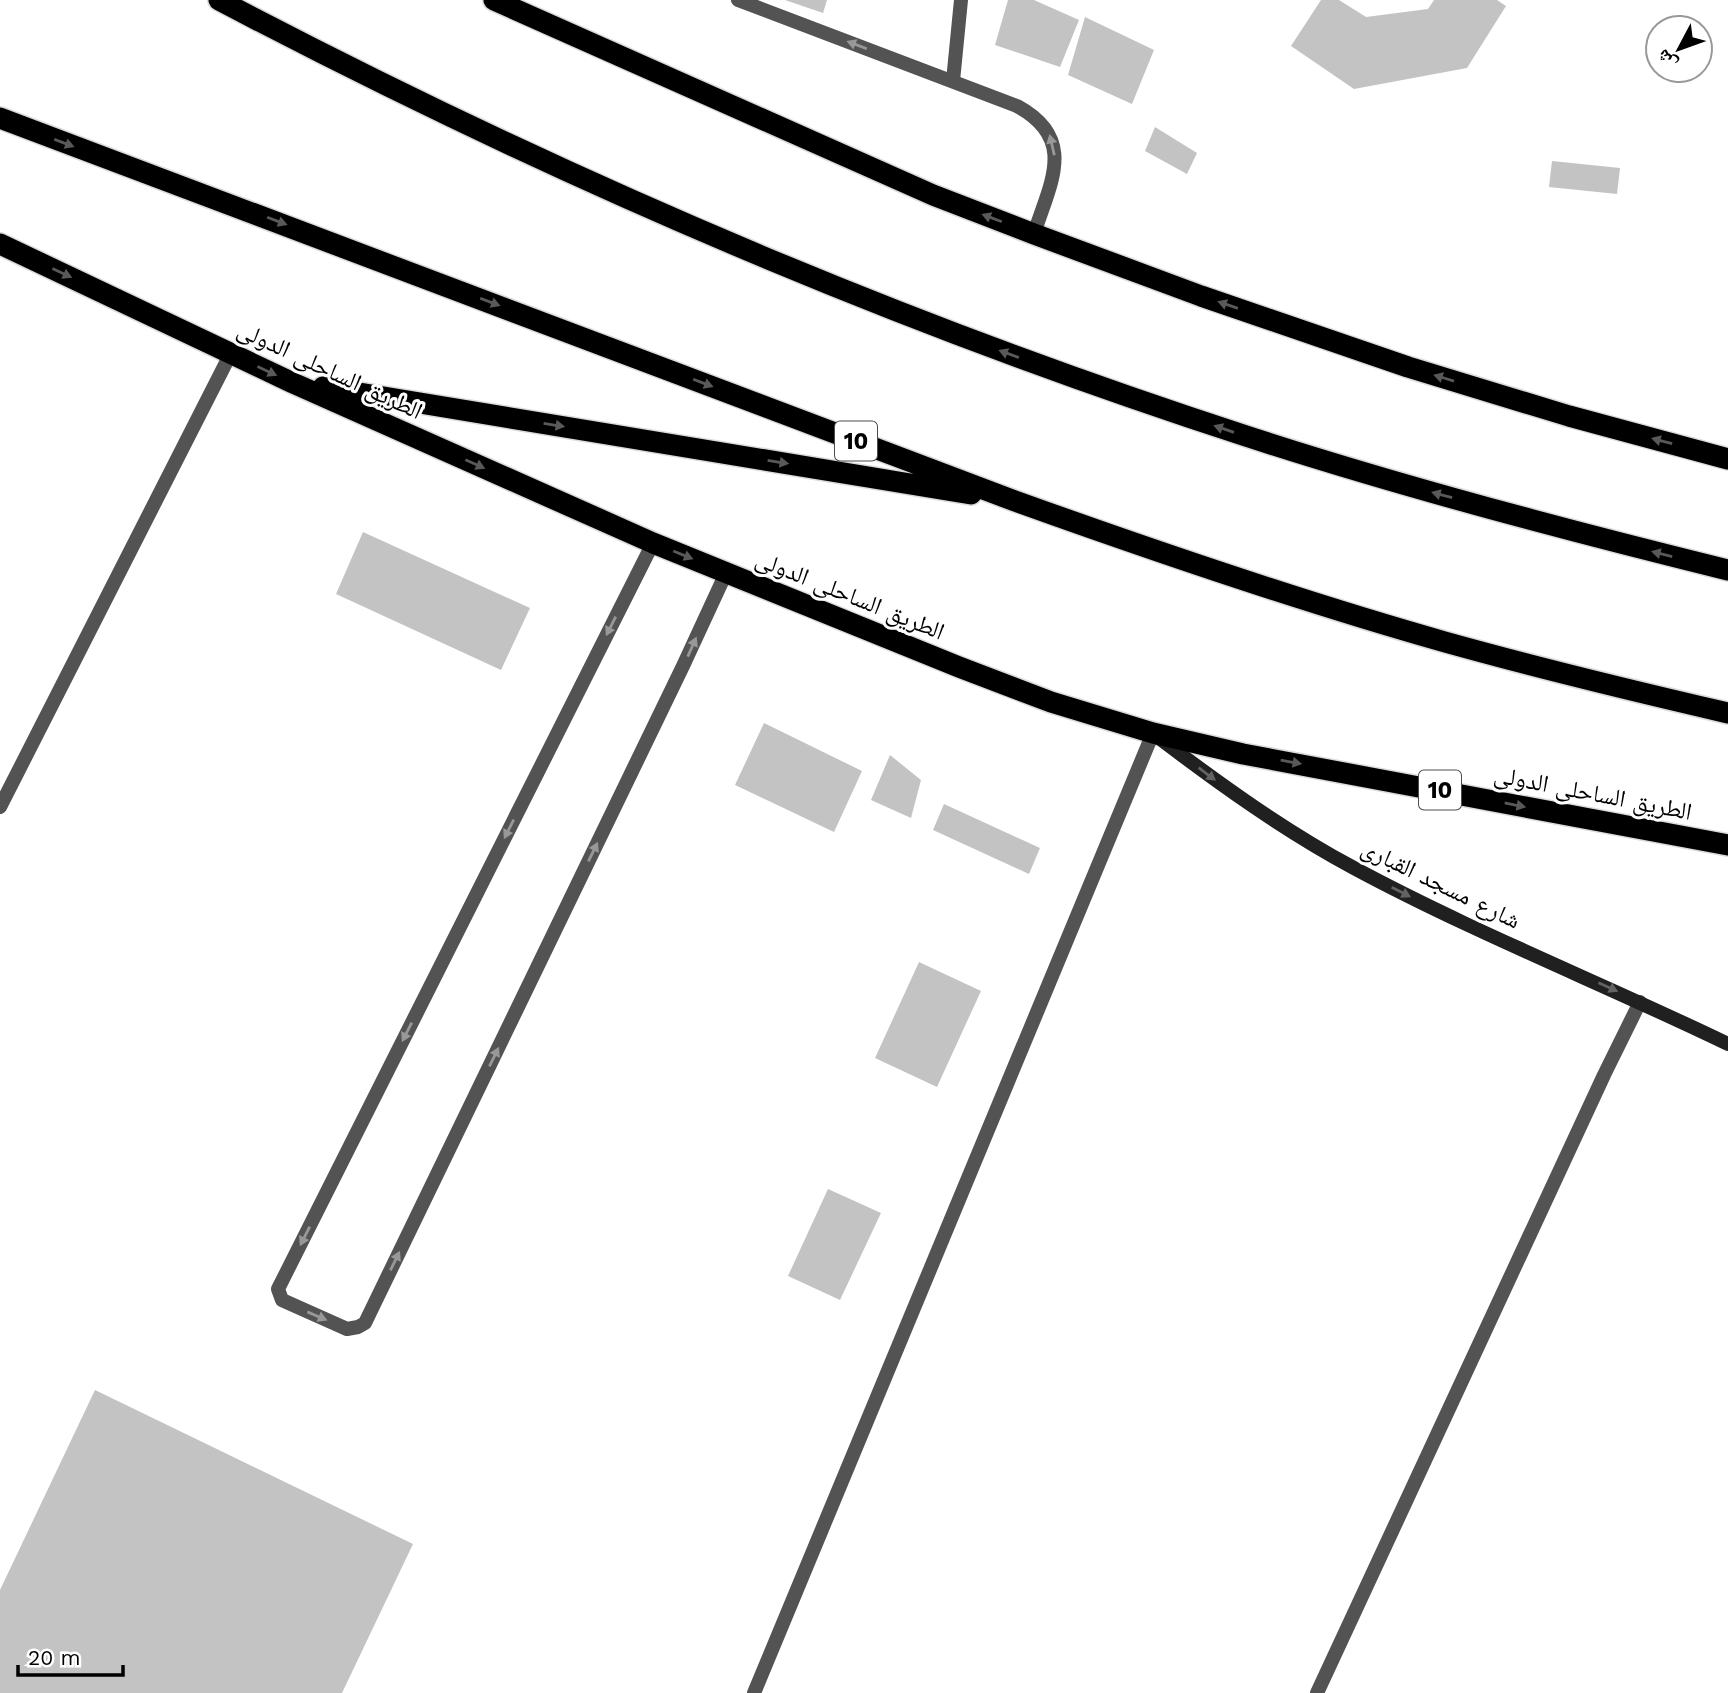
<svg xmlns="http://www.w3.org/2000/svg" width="1728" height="1693" viewBox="0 0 1728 1693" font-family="'Work Sans','Noto Naskh Arabic',sans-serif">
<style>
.building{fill:#c3c3c3}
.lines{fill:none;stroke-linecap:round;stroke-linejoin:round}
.highway-casing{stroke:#dbdbdb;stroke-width:24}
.lane{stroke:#535353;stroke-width:14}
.street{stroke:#535353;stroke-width:14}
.secondary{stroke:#202020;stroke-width:14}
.highway{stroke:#000;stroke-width:21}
.oneway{fill:#989898}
.oneway2{fill:#595959}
.oneway3{fill:#636363}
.labels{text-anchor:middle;stroke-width:6;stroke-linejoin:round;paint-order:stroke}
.shield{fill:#fff;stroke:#4c4c4c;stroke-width:2}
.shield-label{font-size:23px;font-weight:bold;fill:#000}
.street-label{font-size:24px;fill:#000;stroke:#fff}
</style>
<rect width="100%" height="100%" fill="#fff"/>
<!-- building -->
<path class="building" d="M785,0H827L823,13Z
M1008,0H1034L1079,20L1060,67L995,45Z
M1321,0H1339L1366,17L1428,9L1434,0H1497L1506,6L1467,68L1354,89L1291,46Z
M1085,17L1154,50L1132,104L1068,75Z
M1155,127L1197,153L1187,174L1145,151Z
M1552,161L1620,168L1617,194L1549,187Z
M363,532L530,608L501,670L336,594Z
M764,723L862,771L834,832L735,785Z
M890,755L921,780L911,818L871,800Z
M944,804L1040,848L1029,874L933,830Z
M919,962L981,991L937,1087L875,1058Z
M828,1189L881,1213L840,1300L788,1276Z
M95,1390L413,1544L342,1693H0V1590Z"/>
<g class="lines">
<!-- highway casing -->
<g class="highway-casing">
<path id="highway" d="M219,0C548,173 889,320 1243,435C1402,487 1565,530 1728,570
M494,0L933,195L1034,234L1201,296L1408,367L1569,416L1728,459
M0,118L1015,501C1157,552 1300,601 1445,642C1538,668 1633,691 1728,713
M0,244L293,383L653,543L959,667L1051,702L1153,733L1243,754L1728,845
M323,387L971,494"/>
</g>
<!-- lane -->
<path class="lane" d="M738,0L1017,106C1078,139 1050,183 1034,234
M953,81L961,0
M653,543L278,1289L282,1300L347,1329L358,1327L365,1323L683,666L726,573
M1317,1693L1604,1075L1640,1002"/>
<!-- street -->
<path class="street" d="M0,807L231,353
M754,1693L1153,733"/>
<!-- secondary -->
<path class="secondary" d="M1159,738C1221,785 1285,831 1354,868C1475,933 1604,984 1728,1044"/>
<!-- highway -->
<use href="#highway" class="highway"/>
</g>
<!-- one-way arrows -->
<defs><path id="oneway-solid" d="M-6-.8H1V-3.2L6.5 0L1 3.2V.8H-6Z" transform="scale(1.75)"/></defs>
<g class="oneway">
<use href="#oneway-solid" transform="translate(857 45) rotate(-159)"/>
<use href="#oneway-solid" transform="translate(1052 145) rotate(-103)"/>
<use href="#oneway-solid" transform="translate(611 626) rotate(117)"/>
<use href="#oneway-solid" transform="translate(692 647) rotate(-66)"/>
<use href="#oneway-solid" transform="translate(509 829) rotate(117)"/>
<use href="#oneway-solid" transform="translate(593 852) rotate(-64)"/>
<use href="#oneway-solid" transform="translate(407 1032) rotate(117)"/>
<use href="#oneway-solid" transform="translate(494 1057) rotate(-64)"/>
<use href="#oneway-solid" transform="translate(305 1236) rotate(117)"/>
<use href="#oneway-solid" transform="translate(395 1261) rotate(-64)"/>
<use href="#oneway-solid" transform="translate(317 1316) rotate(23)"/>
</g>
<g class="oneway2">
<use href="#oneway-solid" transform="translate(64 143) rotate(21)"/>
<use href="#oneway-solid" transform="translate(992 218) rotate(-159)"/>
<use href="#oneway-solid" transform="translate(277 221) rotate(21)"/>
<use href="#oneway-solid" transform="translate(62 273) rotate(25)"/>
<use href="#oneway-solid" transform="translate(490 302) rotate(21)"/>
<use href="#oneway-solid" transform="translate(1228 305) rotate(-161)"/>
<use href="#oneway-solid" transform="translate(1009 354) rotate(-160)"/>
<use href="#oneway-solid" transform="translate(267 371) rotate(25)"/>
<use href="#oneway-solid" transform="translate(1444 378) rotate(-163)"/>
<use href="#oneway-solid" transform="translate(703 383) rotate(21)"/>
<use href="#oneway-solid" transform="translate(554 425) rotate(9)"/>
<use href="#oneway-solid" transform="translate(1224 429) rotate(-161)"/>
<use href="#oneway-solid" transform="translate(1662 441) rotate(-165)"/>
<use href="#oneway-solid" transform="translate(778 462) rotate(9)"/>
<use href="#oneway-solid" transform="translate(475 464) rotate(24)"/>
<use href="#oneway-solid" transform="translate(1442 495) rotate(-165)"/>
<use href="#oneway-solid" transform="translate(1662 554) rotate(-166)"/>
<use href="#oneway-solid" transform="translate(683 555) rotate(22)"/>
<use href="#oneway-solid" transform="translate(1291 762) rotate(10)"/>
<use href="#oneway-solid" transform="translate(1515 805) rotate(11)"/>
</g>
<g class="oneway3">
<use href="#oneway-solid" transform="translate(1207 774) rotate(37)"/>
<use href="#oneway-solid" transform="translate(1401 892) rotate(27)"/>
<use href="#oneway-solid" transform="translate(1608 987) rotate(24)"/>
</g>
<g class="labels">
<!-- shield labels -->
<g class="shield">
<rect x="835" y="421.5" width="42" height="39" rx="5"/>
<rect x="1419" y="770.5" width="42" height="39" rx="5"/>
</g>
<g class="shield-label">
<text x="856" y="449">10</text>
<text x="1440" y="798">10</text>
</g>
<!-- street labels -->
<g class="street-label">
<text transform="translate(330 370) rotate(25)" y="8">الطريق الساحلى الدولى</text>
<text transform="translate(850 595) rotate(22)" y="8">الطريق الساحلى الدولى</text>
<text transform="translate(1593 793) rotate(11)" y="8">الطريق الساحلى الدولى</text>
<text transform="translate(1441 884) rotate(26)" y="8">شارع مسجد القبارى</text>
</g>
</g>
<!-- north arrow -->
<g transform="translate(1679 49) rotate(229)"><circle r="33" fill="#ffffff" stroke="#999999" stroke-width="2"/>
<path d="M0-5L12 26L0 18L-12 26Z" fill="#000000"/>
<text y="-10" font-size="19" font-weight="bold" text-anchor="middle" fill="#000000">ش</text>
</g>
<!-- scale -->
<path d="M18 1665v10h105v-10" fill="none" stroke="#000000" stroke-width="3.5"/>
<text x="28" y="1665" font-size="21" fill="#000000" stroke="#ffffff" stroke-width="5" paint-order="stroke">20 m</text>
</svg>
